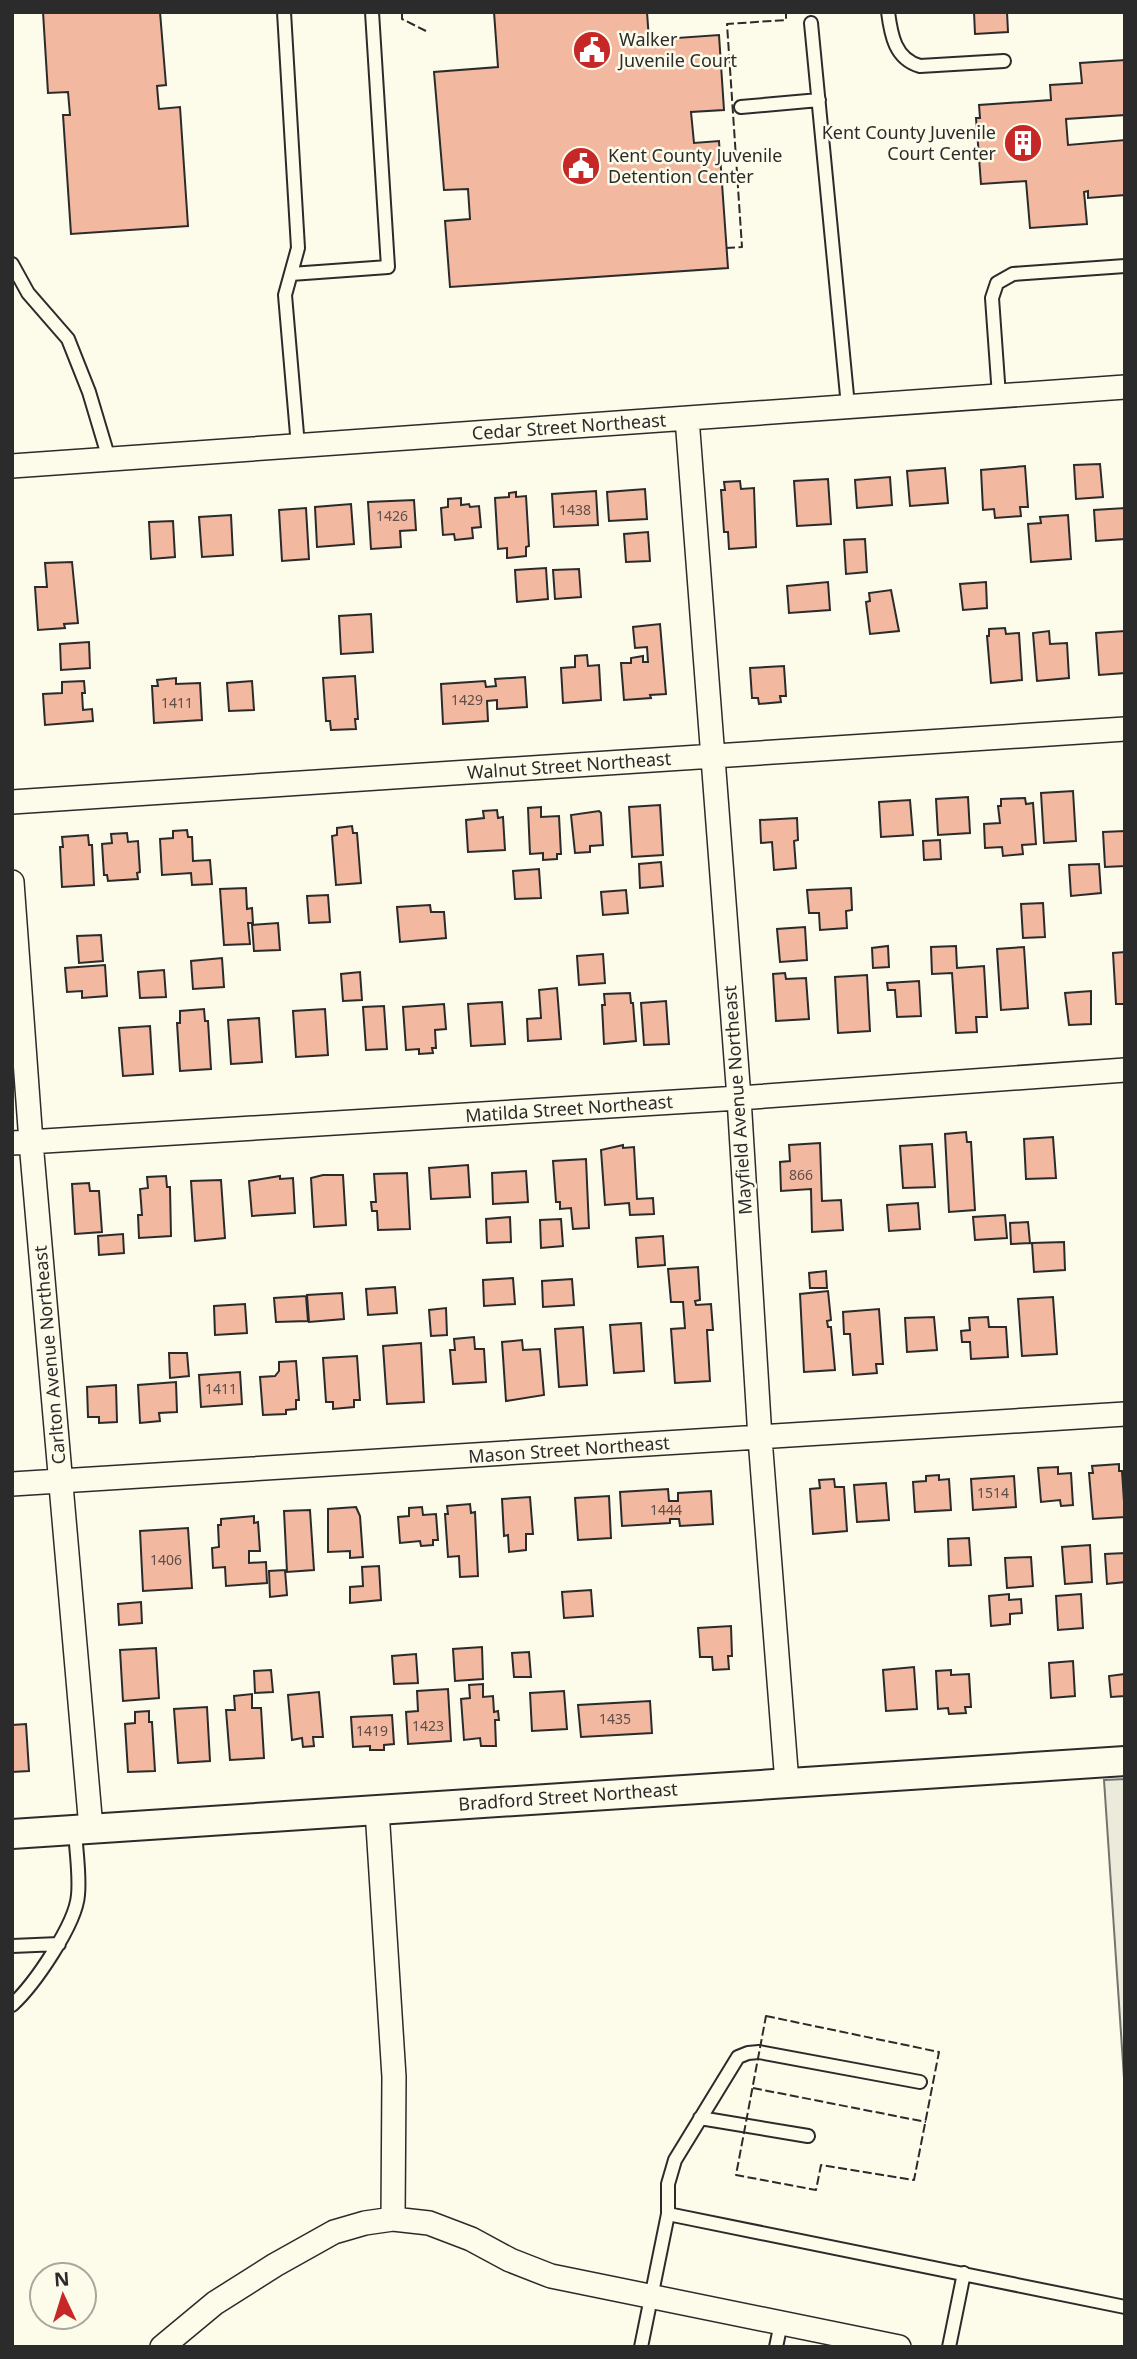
<svg xmlns="http://www.w3.org/2000/svg" width="1137" height="2359" viewBox="0 0 1137 2359" font-family="'Noto Sans',sans-serif">
<style>
.green{fill:#ecebdb;stroke:#74746e;stroke-width:2}
.building{fill:#f2b8a0;stroke:#2b2b2b;stroke-width:2}
.lines{fill:none;stroke-linecap:round;stroke-linejoin:round}
.service-casing{stroke:#2b2b2b;stroke-width:16}
.minor-casing{stroke:#2b2b2b;stroke-width:26}
.tertiary-casing{stroke:#2b2b2b;stroke-width:32}
.service{stroke:#fdfbea;stroke-width:12}
.minor{stroke:#fdfbea;stroke-width:23}
.tertiary{stroke:#fdfbea;stroke-width:28}
.fence{stroke:#2b2b2b;stroke-width:2;stroke-dasharray:9 3.5;stroke-linecap:butt}
.labels{text-anchor:middle;stroke-width:5;stroke-linejoin:round;paint-order:stroke}
.number-label{font-size:14px;fill:#5d4e48}
.poi-label{font-size:18px;fill:#2b2b2b;stroke:#fdfbea;text-anchor:start}
.street-label{font-size:18px;fill:#2b2b2b;stroke:#fdfbea}
</style>
<rect width="100%" height="100%" fill="#fdfbea"/>
<!-- green -->
<path class="green" d="M1125,1779V2093L1104,1780Z"/>
<!-- building -->
<path class="building" d="M43,12H160L166,85L157,86L159,109L180,107L188,226L71,234L63,115H70L68,92L48,93Z
M494,12H647L649,40L719,35L724,110L691,112L694,143L719,141L728,268L450,287L445,221L470,219L468,189L444,190L434,72L498,67Z
M974,12H1007L1008,32L975,34Z
M1125,60V115L1066,119L1068,145L1125,140V195L1088,198V191L1084,192L1087,224L1030,228L1026,181L981,184L976,118H980L979,105L1051,100L1050,85L1082,83L1080,63Z
M1100,464L1103,497L1076,499L1074,465Z
M1025,466L1028,507H1020L1021,516L995,518L994,509L983,510L981,470Z
M945,468L948,503L910,506L907,471Z
M890,477L892,505L857,508L855,480Z
M828,479L831,524L797,526L794,481Z
M740,481L741,489L754,488L756,547L729,549L728,532H724L721,490H725L724,482Z
M645,489L647,519L609,521L607,492Z
M596,491L598,525L554,527L552,494Z
M516,492V497L526,496L529,546L526,547V556L507,558V548L498,549L495,498L509,497V493Z
M461,498V505L469,504L470,507L479,506L481,527L472,528L473,538L455,540L454,534L443,535L441,508L448,507V499Z
M414,500L416,530L400,531L401,547L371,549L368,502Z
M351,504L354,544L317,547L315,507Z
M306,508L309,559L282,561L279,510Z
M1125,508V539L1096,541L1094,510Z
M231,515L233,555L202,557L199,517Z
M1068,515L1071,559L1031,562L1028,524L1041,523L1040,517Z
M173,521L175,557L151,559L149,522Z
M648,532L650,561L626,562L624,534Z
M865,539L867,572L846,574L844,540Z
M72,562L78,623L64,624L65,628L38,630L35,587H47L45,563Z
M546,568L548,599L517,602L515,570Z
M579,569L581,597L555,599L553,570Z
M828,582L830,610L789,613L787,586Z
M986,582L987,608L963,610L960,584Z
M891,590L899,631L870,634L866,602L870,601L869,593Z
M371,614L373,652L341,654L339,616Z
M660,624L666,694L650,695L651,698L624,700L621,663H631V658L643,656V662H648L647,647L635,648L633,627Z
M1005,628L1006,634L1019,633L1022,680L991,683L987,636H989V629Z
M1049,631L1050,644L1067,643L1069,678L1037,681L1033,633Z
M1125,631V673L1099,675L1096,633Z
M89,642L90,668L61,670L60,644Z
M587,655L588,666L599,665L601,700L563,703L561,668L575,667V656Z
M784,666L786,696H780L781,702L759,704L758,698H752L750,668Z
M355,676L358,719H355L356,729L331,730L330,721H326L323,678Z
M525,677L527,707L497,709V700L487,701L488,721L443,724L441,684L485,681L486,687L496,686L495,679Z
M176,678V684L200,683L202,720L154,723L152,686H158L157,680Z
M84,681L85,693H82L83,710L92,709L93,721L45,725L43,694L62,693V682Z
M252,681L254,710L229,711L227,683Z
M1073,791L1076,841L1044,843L1041,793Z
M968,797L970,833L938,835L936,799Z
M1025,798L1026,804L1033,803L1036,844L1022,845L1023,854L1003,856L1002,847L985,848L984,824L1000,823L998,806H1001V799Z
M910,800L913,835L881,837L879,802Z
M660,805L663,855L632,857L629,807Z
M541,807V817L559,816L561,854H557V859L543,860V853L530,854L528,808Z
M497,810L498,818L503,817L505,850L468,852L466,820L484,818L483,811Z
M599,811L601,813L603,845L590,846V852L575,853L571,815Z
M797,818L798,840L794,841L796,868L774,870L772,842L761,843L760,820Z
M352,826L353,833H357L361,883L336,885L332,836L337,835V828Z
M187,830L188,837H192L193,861L210,860L212,884L192,885L191,873L162,875L160,839L173,838V831Z
M1125,831V866L1105,867L1103,832Z
M127,833L128,842L138,841L140,872L137,873L138,879L108,881L107,875H104L102,844L112,843L111,834Z
M88,835L89,845H92L94,885L62,887L60,847H63L62,837Z
M940,840L941,859L924,860L923,841Z
M661,862L663,886L640,888L639,864Z
M1099,864L1101,893L1071,896L1069,865Z
M539,869L541,898L515,899L513,871Z
M246,888L247,909L252,908L253,923H248L250,944L224,945L220,889Z
M851,888L852,910L846,911L847,928L820,930L819,913H809L807,890Z
M626,890L628,913L603,915L601,892Z
M328,895L330,922L309,923L307,896Z
M1043,903L1045,937L1023,938L1021,904Z
M430,905L431,912H444L446,938L400,942L397,907Z
M278,923L280,950L254,951L252,925Z
M805,927L807,960L780,962L777,929Z
M101,935L103,961L79,963L77,936Z
M888,946L889,967L873,968L872,948Z
M956,946L957,968L984,966L987,1017H976L977,1032L956,1033L952,973L932,974L931,947Z
M1024,947L1028,1008L1001,1010L997,949Z
M1125,952V1004H1116L1113,953Z
M603,954L605,983L579,985L577,956Z
M222,958L224,987L193,989L191,961Z
M105,965L107,996L82,998V991L67,992L65,968Z
M164,970L166,997L140,998L138,972Z
M360,972L362,1000L343,1001L341,974Z
M785,973L786,979L806,978L809,1019L776,1021L773,974Z
M867,975L870,1031L838,1033L835,977Z
M919,981L921,1016L897,1017L895,990H888L887,983Z
M557,988L561,1039L528,1041L527,1019L541,1018L539,990Z
M1091,991V1024L1069,1025L1065,993Z
M630,993L631,1003H633L636,1041L604,1044L602,1005H605L604,994Z
M666,1001L669,1044L644,1045L641,1003Z
M502,1002L505,1044L471,1046L468,1004Z
M444,1004L446,1029L435,1030L436,1048H432L433,1053L419,1054V1049L406,1050L403,1007Z
M384,1006L387,1049L366,1050L363,1007Z
M204,1009L205,1021H208L211,1069L180,1071L177,1023H180V1011Z
M325,1009L328,1055L296,1057L293,1011Z
M259,1018L262,1062L231,1064L228,1020Z
M150,1026L153,1074L123,1076L119,1028Z
M966,1132L967,1142H971L975,1210L949,1212L945,1134Z
M1053,1137L1056,1178L1026,1179L1024,1139Z
M820,1143L822,1201L841,1200L843,1230L812,1232L811,1189L781,1191L780,1162L790,1161L789,1145Z
M932,1144L935,1187L903,1188L900,1146Z
M623,1145V1148L634,1147L637,1199L653,1198L654,1214L630,1215L629,1203L605,1205L601,1150Z
M586,1159L589,1228L573,1229L571,1208L560,1209V1202H556L553,1161Z
M468,1165L470,1197L431,1199L429,1168Z
M526,1171L528,1202L493,1204L492,1173Z
M407,1173L410,1229L378,1230L377,1211H372L371,1202H376L374,1174Z
M323,1175H343L346,1225L314,1227L311,1178Z
M166,1176L167,1187H170L171,1236L139,1238L138,1215H142L140,1189L148,1188L147,1177Z
M280,1176V1179L293,1178L295,1213L252,1216L249,1181Z
M221,1180L225,1238L195,1241L191,1181Z
M89,1183L90,1191H99L102,1232L75,1234L72,1184Z
M918,1203L920,1229L889,1231L887,1205Z
M1005,1215L1007,1238L975,1240L973,1217Z
M510,1217L511,1242L487,1243L486,1219Z
M561,1219L563,1246L541,1248L540,1220Z
M1028,1222L1030,1243L1011,1244L1010,1223Z
M123,1234L124,1253L99,1255L98,1236Z
M663,1236L665,1265L638,1267L636,1238Z
M1064,1242L1065,1270L1034,1272L1032,1243Z
M698,1267L700,1300L695,1301L696,1305L711,1304L713,1330H707L710,1381L675,1383L671,1329L685,1328L683,1302H671L668,1269Z
M826,1271L827,1288H810L809,1273Z
M513,1278L515,1304L484,1306L483,1280Z
M572,1279L574,1305L543,1307L542,1281Z
M395,1287L397,1313L368,1315L366,1289Z
M828,1291L831,1320L827,1321L828,1327H831L835,1370L804,1372L800,1294Z
M342,1293L344,1319L309,1322L307,1295Z
M306,1296L308,1321L276,1322L274,1298Z
M1053,1297L1057,1354L1022,1356L1018,1299Z
M245,1304L247,1333L215,1335L214,1306Z
M446,1308L447,1335L431,1336L429,1310Z
M879,1309L883,1364H876L877,1373L853,1375L850,1334H844L843,1312Z
M934,1317L937,1350L907,1352L905,1318Z
M988,1317L989,1327H1006L1008,1357L971,1359L970,1342H962L961,1331L970,1330L969,1318Z
M641,1323L644,1371L614,1373L610,1325Z
M583,1327L587,1385L559,1387L555,1329Z
M474,1337L475,1349H484L486,1382L453,1384L450,1350H455L454,1339Z
M522,1340L523,1350L540,1349L544,1395L506,1401L502,1342Z
M421,1343L424,1402L387,1404L383,1346Z
M169,1353H187L189,1376L170,1378Z
M357,1356L360,1400H354V1407L333,1409V1402H326L323,1358Z
M296,1361L299,1400H296V1409L286,1410V1414L263,1415L260,1377L275,1376L279,1371V1362Z
M240,1372L242,1404L201,1407L199,1375Z
M176,1382L177,1412L159,1413L160,1421L140,1423L138,1385Z
M116,1385L117,1422L99,1423V1417H88L87,1387Z
M1119,1464V1471H1122L1125,1517L1093,1519L1089,1473H1093L1092,1466Z
M1058,1467V1474L1071,1473L1073,1505L1061,1506L1060,1500L1041,1502L1038,1468Z
M939,1475V1480L949,1479L951,1510L915,1512L913,1482L926,1481V1476Z
M1014,1476L1016,1507L973,1510L971,1479Z
M834,1479L835,1487H844L847,1531L813,1534L810,1489L820,1488L819,1480Z
M886,1483L889,1520L857,1522L854,1485Z
M668,1489L669,1501H678V1493L711,1491L713,1524L680,1526L679,1519H670V1523L622,1526L620,1492Z
M609,1496L611,1538L578,1540L575,1498Z
M530,1497L533,1534H526V1550L509,1552L508,1535L504,1536L502,1499Z
M470,1504L471,1513L475,1512L478,1576L460,1577L459,1556L448,1557L445,1514H448L447,1506Z
M356,1507L360,1516L363,1557L350,1558V1551L328,1552V1509Z
M422,1507L423,1515L436,1514L438,1540H433V1545L421,1546L420,1541L400,1543L398,1517L409,1516V1508Z
M310,1510L314,1570L287,1572L284,1511Z
M254,1516V1523L258,1522L260,1551H249V1563L266,1562L267,1583L226,1586L225,1567L213,1568L212,1548L219,1547L218,1525H221V1519Z
M188,1528L192,1588L143,1591L140,1531Z
M969,1538L971,1565L949,1566L948,1539Z
M1090,1545L1092,1582L1065,1584L1062,1547Z
M1125,1553V1582L1107,1584L1105,1554Z
M1031,1557L1033,1586L1007,1588L1005,1558Z
M379,1566L381,1600L350,1603V1587L363,1586L362,1567Z
M285,1570L287,1595L270,1597L269,1571Z
M591,1590L593,1616L564,1618L562,1592Z
M1009,1594V1600L1021,1599L1022,1613L1010,1614V1624L991,1626L989,1596Z
M1081,1594L1083,1628L1058,1630L1056,1596Z
M141,1602L142,1623L119,1625L118,1604Z
M731,1626L732,1656H728L729,1669L713,1670L712,1657H700L698,1628Z
M482,1647L483,1679L455,1681L453,1649Z
M156,1648L159,1698L123,1701L120,1650Z
M529,1652L531,1677H514L512,1653Z
M416,1654L418,1683L394,1684L392,1656Z
M1073,1661L1075,1696L1051,1698L1049,1663Z
M914,1667L917,1709L886,1711L883,1670Z
M271,1670L273,1692L255,1693L254,1671Z
M951,1670V1675L969,1674L971,1707H965L966,1713L949,1714L948,1708L938,1709L936,1671Z
M1125,1674V1696L1111,1697L1109,1676Z
M483,1684V1697L493,1696L494,1712L498,1711L499,1720H495L496,1746H481L480,1738L464,1740L461,1699L470,1698L469,1685Z
M448,1689L451,1741L408,1744L406,1712L418,1711L417,1691Z
M564,1691L567,1729L532,1731L530,1693Z
M319,1692L323,1737H313L314,1746L303,1747L302,1738L292,1740L288,1695Z
M252,1694V1708H261L264,1758L230,1760L226,1710H235L234,1696Z
M650,1701L652,1733L581,1737L578,1705Z
M207,1707L210,1761L178,1763L174,1709Z
M149,1711V1722H152L155,1771L128,1772L125,1724L135,1723V1712Z
M392,1715L394,1744L384,1745V1750H370V1746L353,1747L351,1717Z
M26,1724L29,1771L12,1772V1725Z"/>
<g class="lines">
<!-- service casing -->
<g class="service-casing">
<path id="service" d="M284,12L298,248L285,295L298,446
M888,12C891,35 895,59 920,66L1004,61
M811,23L848,406
M741,107L819,100
M12,264L28,293L68,339L89,392L109,459
M291,274L388,267L372,12
M999,396L992,298L997,283L1013,274L1125,266
M12,1946L59,1944
M12,2005C34,1985 76,1924 78,1895C80,1874 76,1851 75,1830
M700,2118L808,2136
M668,2214V2184L675,2160L738,2057L748,2053L759,2052L920,2082
M641,2347L668,2214L1125,2307
M776,2347L781,2323
M949,2347L964,2273"/>
</g>
<!-- minor casing -->
<g class="minor-casing">
<path id="minor" d="M687,418L739,1098L760,1438L787,1783
M12,466L1125,387
M12,802L1125,729
M12,882L31,1142L91,1828
M12,1143L739,1098L1125,1070
M12,1484L1125,1414
M377,1810L394,2077L393,2219
M162,2347L215,2303L275,2265L334,2232L365,2223L393,2219L429,2223L471,2239L510,2260L551,2276L899,2347"/>
</g>
<!-- tertiary casing -->
<g class="tertiary-casing">
<path id="tertiary" d="M12,1834L1125,1761"/>
</g>
<!-- service -->
<use href="#service" class="service"/>
<!-- minor -->
<use href="#minor" class="minor"/>
<!-- tertiary -->
<use href="#tertiary" class="tertiary"/>
<!-- fence -->
<path class="fence" d="M402,12V19L426,31
M726,248L742,247L727,24L786,20V12
M766,2016L939,2052L914,2180L821,2165L816,2190L736,2175Z
M753,2088L926,2122"/>
</g>
<!-- icons -->
<defs>
<g id="civic-disc" transform="scale(2.0125)"><circle r="9.5" fill="#c62828" stroke="#fdfbea"/><path d="M-.6-6.5H3V-4.5H.6V-3L4-1V1h2V6H-6V1h2V-1L-.6-3ZM-1.2 2.5V6h2.4V2.5Z" fill="#fff"/></g>
<g id="building-disc" transform="scale(2.0125)"><circle r="9.5" fill="#c62828" stroke="#fdfbea"/><path d="M-4-6H4V6H1V3H-1V6H-4ZM-2.5-4.3h1.7v1.8h-1.7ZM.8-4.3h1.7v1.8H.8ZM-2.5-1h1.7V.8h-1.7ZM.8-1h1.7V.8H.8Z" fill="#fff"/></g>
</defs>
<g fill-rule="evenodd">
<use href="#civic-disc" x="592" y="50"/>
<use href="#building-disc" x="1023" y="143"/>
<use href="#civic-disc" x="581" y="166"/>
</g>
<g class="labels">
<!-- number labels -->
<g class="number-label">
<text x="575" y="515">1438</text>
<text x="392" y="521">1426</text>
<text x="467" y="705">1429</text>
<text x="177" y="708">1411</text>
<text x="801" y="1180">866</text>
<text x="221" y="1394">1411</text>
<text x="993" y="1498">1514</text>
<text x="666" y="1515">1444</text>
<text x="166" y="1565">1406</text>
<text x="615" y="1724">1435</text>
<text x="428" y="1731">1423</text>
<text x="372" y="1736">1419</text>
</g>
<!-- poi labels -->
<g class="poi-label">
<text x="619" y="46">Walker<tspan x="619" dy="21">Juvenile Court</tspan></text>
<text x="996" y="139" text-anchor="end">Kent County Juvenile<tspan x="996" dy="21">Court Center</tspan></text>
<text x="608" y="162">Kent County Juvenile<tspan x="608" dy="21">Detention Center</tspan></text>
</g>
<!-- street labels -->
<g class="street-label">
<text transform="translate(569 427) rotate(-4)" y="6">Cedar Street Northeast</text>
<text transform="translate(569 766) rotate(-4)" y="6">Walnut Street Northeast</text>
<text transform="translate(738 1100) rotate(-94)" y="6">Mayfield Avenue Northeast</text>
<text transform="translate(569 1109) rotate(-4)" y="6">Matilda Street Northeast</text>
<text transform="translate(50 1355) rotate(-95)" y="6">Carlton Avenue Northeast</text>
<text transform="translate(569 1450) rotate(-4)" y="6">Mason Street Northeast</text>
<text transform="translate(568 1797) rotate(-4)" y="6">Bradford Street Northeast</text>
</g>
</g>
<!-- border -->
<rect width="1137" height="2359" fill="none" stroke="#2b2b2b" stroke-width="28"/>
<!-- north arrow -->
<g transform="translate(63 2296) rotate(356)"><circle r="33" fill="#fdfbea" stroke="#a9a89e" stroke-width="2"/>
<path d="M0-5L12 26L0 18L-12 26Z" fill="#c62828"/>
<text y="-10" font-size="19" font-weight="bold" text-anchor="middle" fill="#2b2b2b">N</text>
</g>
</svg>
